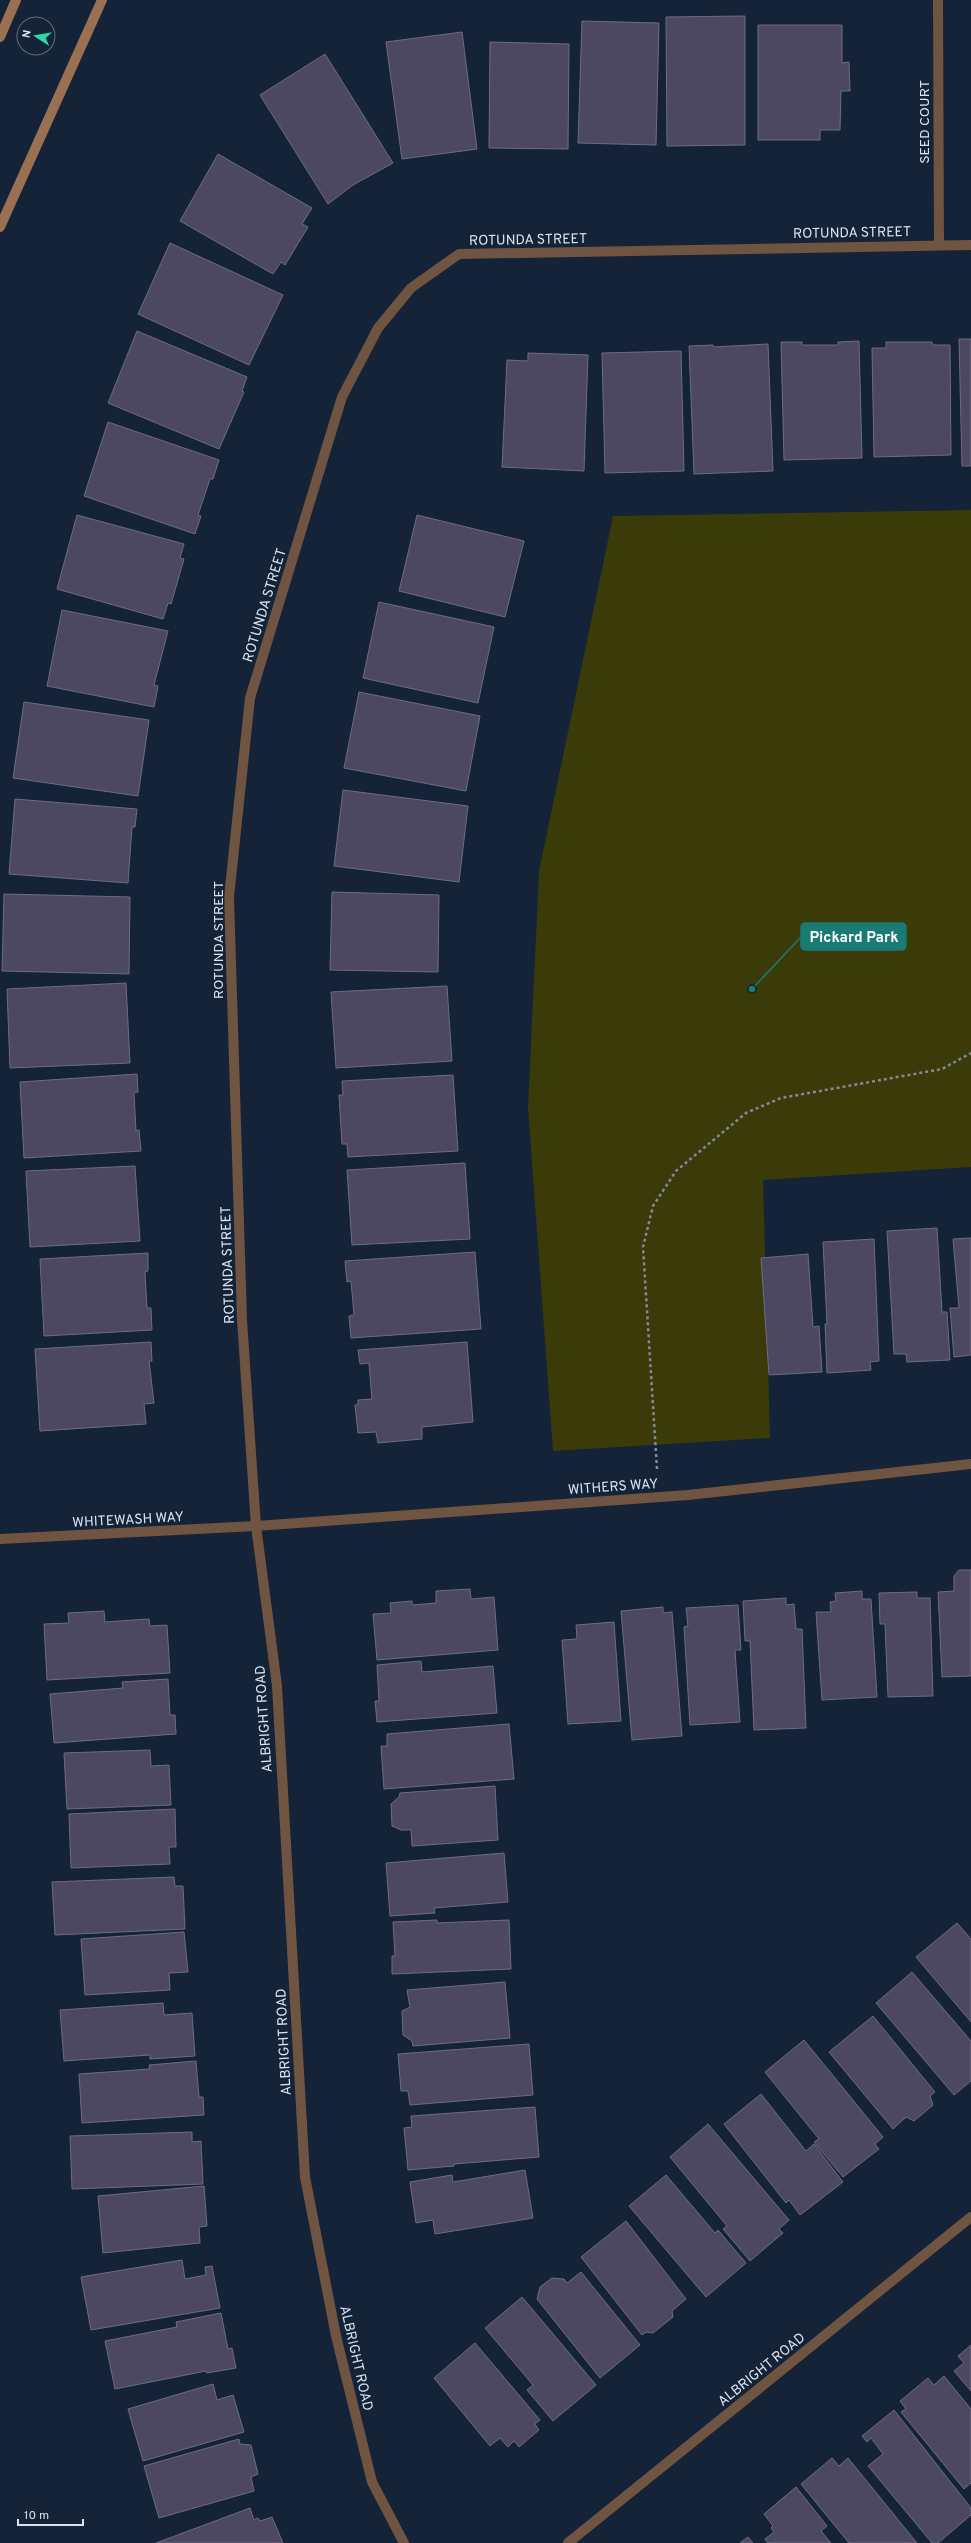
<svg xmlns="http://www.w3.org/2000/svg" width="971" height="2543" viewBox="0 0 971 2543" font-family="Overpass,sans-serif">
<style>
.green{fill:#3a3b08}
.building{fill:#4c4862;stroke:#6e6b86}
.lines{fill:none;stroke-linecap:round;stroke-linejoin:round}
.path{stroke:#808c9d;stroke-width:2.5;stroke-dasharray:3 3;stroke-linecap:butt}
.street{stroke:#6f5442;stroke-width:10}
.secondary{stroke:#9a7053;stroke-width:10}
.labels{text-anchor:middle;stroke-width:3;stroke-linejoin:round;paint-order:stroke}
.street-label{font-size:14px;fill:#d8e3f0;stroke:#142337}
.leader{fill:none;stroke:#197b74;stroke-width:1.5}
.callout-dot{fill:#197b74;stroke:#142337;stroke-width:1.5}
.callout{fill:#197b74;stroke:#197b74;stroke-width:1.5}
.callout-label{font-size:15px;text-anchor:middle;font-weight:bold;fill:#fff}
</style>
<rect width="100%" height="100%" fill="#142337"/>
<!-- green -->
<path class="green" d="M971,510V1167L763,1180L770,1438L553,1451L528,1108L539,871L613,516Z"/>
<!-- building -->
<path class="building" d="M745,16V145L667,146L666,17Z
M582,21L659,23L656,145L578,143Z
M758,25H842V63L849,62L850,91H841L840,130H820V140H758Z
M462,32L477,149L402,159L386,42Z
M490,42L569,44L568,149L489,148Z
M325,54L393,163L353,185L328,204L260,95Z
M218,154L312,208L302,224L308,227L285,265L281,262L273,274L180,221Z
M170,243L283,295L249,365L138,314Z
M137,331L247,377L242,391L244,392L219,449L108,403Z
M959,339H971V466H962Z
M859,341L862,458L784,460L781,342H802V345H838V342Z
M886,342H932L933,345H950L951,455L874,457L872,348H886Z
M768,344L773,471L694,474L689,346L713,345L714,347Z
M681,351L684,471L605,473L602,353Z
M528,353L588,355L584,471L502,467L507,360L528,361Z
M108,422L219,460L213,479H210L198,515L201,516L195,534L84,496Z
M77,515L184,544L180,558L184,559L171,604L168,603L163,619L57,589Z
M417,515L524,541L505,617L399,591Z
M379,602L494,627L478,703L363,678Z
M62,610L168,631L154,685L158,686L154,707L47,686Z
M359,692L480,716L466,791L344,768Z
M24,702L149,720L138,796L13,778Z
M343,790L468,806L459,882L334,866Z
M15,799L137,809L135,827H132L128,883L9,874Z
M332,892L439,895L438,972L330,970Z
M4,894L130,897L129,974L2,971Z
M126,983L130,1063L10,1068L7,989Z
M447,986L452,1061L336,1068L331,992Z
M137,1074L138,1092L134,1093L136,1131L139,1130L141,1151L24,1158L20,1082Z
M453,1075L458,1151L348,1157L347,1144H342L339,1095H343L342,1081Z
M465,1163L470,1239L352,1245L347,1170Z
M135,1166L140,1241L30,1247L26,1171Z
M937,1228L942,1312H947L950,1360L907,1362L906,1354H894L887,1231Z
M971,1238V1355L954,1357L950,1308H959L953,1239Z
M874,1239L879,1361L870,1362L871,1370L827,1373L825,1324H827L823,1242Z
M475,1252L481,1329L351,1338L349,1316L354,1315L351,1281L347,1282L345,1261Z
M148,1253V1271L145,1272L147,1308H151L152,1330L44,1336L40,1259Z
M808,1254L813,1327L819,1326L822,1372L769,1375L761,1258Z
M151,1342L152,1361H149L154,1403L144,1404L146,1424L40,1431L35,1349Z
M467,1342L473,1422L422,1427V1439L378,1443L376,1432L358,1433L355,1405H358V1400L372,1399L369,1363L360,1364L358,1350Z
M959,1570H971V1676L942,1677L938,1592L954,1591V1576Z
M470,1589L471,1599L494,1597L498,1650L377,1660L373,1614L391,1613L390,1603L412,1601V1605L436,1603V1591Z
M862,1591V1599H871L877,1697L822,1700L816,1612H831L830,1602L836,1601L835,1593Z
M917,1592V1598H930L933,1696L888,1697L885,1624H880L879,1593Z
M786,1598V1605L794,1604L796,1629H802L806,1728L754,1730L750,1641H745L743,1601Z
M738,1605L741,1650H735L740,1722L690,1725L684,1627L688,1626L686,1608Z
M663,1607V1613L672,1612L682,1736L632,1740L621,1611Z
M104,1611L105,1622L149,1619L150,1626L167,1625L170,1673L47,1680L44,1624L69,1623L68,1613Z
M614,1622L621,1721L568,1724L562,1640L577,1639L576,1625Z
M421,1661L422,1672L493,1666L497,1713L377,1722L375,1701H379L377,1665Z
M168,1679L170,1715H175L176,1734L54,1743L50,1694L123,1688L122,1682Z
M509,1724L514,1779L384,1789L381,1746H387V1734Z
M150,1750L151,1766L169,1765L171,1805L67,1809L64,1753Z
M495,1786L498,1840L412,1846L411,1830H401L392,1826L391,1804L399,1797L400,1793Z
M175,1809L176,1847H169L170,1864L71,1868L69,1814Z
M504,1853L508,1902L434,1908L435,1913L390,1916L386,1863Z
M174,1877L175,1886H183L185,1929L55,1935L52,1882Z
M437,1920V1923L509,1920L511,1969L392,1974V1956H395L393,1922Z
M957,1923L971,1939V2022L916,1957Z
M184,1932L188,1972L169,1973L170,1990L85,1995L81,1939Z
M912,1972L971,2041V2081L954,2095L876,2003Z
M505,1982L510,2038L413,2046L412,2041L403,2035L402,2011L410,2007L407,1990Z
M163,2003L164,2015L192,2013L195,2056L150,2059V2055L64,2061L60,2010Z
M873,2016L935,2092L930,2096L933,2105L914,2121L906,2117L893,2129L829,2052Z
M804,2040L883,2137L875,2144L879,2149L843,2177L814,2142L819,2139L765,2072Z
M529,2044L533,2095L410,2105L408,2091H401L398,2054Z
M196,2061L199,2097H203L204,2115L82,2123L79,2074L150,2069L149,2065Z
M761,2094L806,2151L814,2144L843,2182L800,2215L789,2200L786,2203L724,2124Z
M535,2107L539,2157L454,2164V2166L408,2170L404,2128L412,2127L411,2116Z
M708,2124L789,2220L779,2229L783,2233L750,2261L723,2229L727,2226L670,2157Z
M192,2132V2142L201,2141L203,2184L72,2189L70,2136Z
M525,2170L533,2218L435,2234L433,2220L416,2223L410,2182L452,2175L453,2182Z
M666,2175L715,2233L718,2230L746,2263L706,2297L629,2206Z
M204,2186L207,2226L199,2227L200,2243L103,2253L98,2196Z
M626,2221L686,2299L672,2311L673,2317L653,2333L646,2332L642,2335L581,2257Z
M182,2260L185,2279L206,2275L205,2267L212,2266L220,2308L91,2330L81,2277Z
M581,2272L640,2345L600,2378L537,2299L540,2287L552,2278L564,2279L567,2283Z
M522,2297L596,2385L553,2421L527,2390L533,2385L485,2328Z
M221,2313L228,2349L232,2348L236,2368L207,2373L206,2371L115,2389L105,2341L177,2327L176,2322Z
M475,2343L540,2420L535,2424L539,2430L519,2447L514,2441L508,2447L500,2438L490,2446L434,2378Z
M971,2345V2391L954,2371L964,2363L958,2356Z
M944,2376L971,2409V2483L964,2489L901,2412L906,2409L900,2401L928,2378L934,2385Z
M213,2384L217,2400L233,2395L244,2432L143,2461L128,2409Z
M894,2410L971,2508V2515L938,2543H932L868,2466L883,2454L871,2438L867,2442L862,2436Z
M239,2439L240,2444L251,2445L258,2474L251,2477L254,2491L159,2518L144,2466Z
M832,2458L839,2466L848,2458L917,2543H849L801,2484Z
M796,2487L827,2526L821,2531L831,2543H768L765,2539L774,2532L771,2528L773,2526L764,2514Z
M250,2508L254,2520L258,2518L260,2521L272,2517L283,2543H156Z
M748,2537L753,2543H740Z"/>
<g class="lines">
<!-- path -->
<path class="path" d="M657,1469L643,1247L653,1206L676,1171L746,1113L781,1098L942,1069L971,1053"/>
<!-- street -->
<path class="street" d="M938,0L939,244
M0,1539L256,1526L688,1495L971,1464
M404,2543L372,2482L336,2336L305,2177L277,1686L256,1526L242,1320L229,897L250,698L342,397L378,328L411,288L459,254L971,245
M568,2543L971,2217"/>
<!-- secondary -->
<path class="secondary" d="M0,37L16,0
M0,227L102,0"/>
</g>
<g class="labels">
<!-- street labels -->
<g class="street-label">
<text transform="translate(924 122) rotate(-90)" y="5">SEED COURT</text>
<text transform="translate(852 232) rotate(-1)" y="5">ROTUNDA STREET</text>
<text transform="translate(528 239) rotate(-1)" y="5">ROTUNDA STREET</text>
<text transform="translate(264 605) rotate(-73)" y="5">ROTUNDA STREET</text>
<text transform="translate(218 940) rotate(-90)" y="5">ROTUNDA STREET</text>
<text transform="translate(227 1265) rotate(-92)" y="5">ROTUNDA STREET</text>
<text transform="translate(613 1486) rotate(-4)" y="5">WITHERS WAY</text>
<text transform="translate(128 1519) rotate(-3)" y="5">WHITEWASH WAY</text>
<text transform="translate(263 1719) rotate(-94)" y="5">ALBRIGHT ROAD</text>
<text transform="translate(283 2042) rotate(-93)" y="5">ALBRIGHT ROAD</text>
<text transform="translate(357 2358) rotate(77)" y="5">ALBRIGHT ROAD</text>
<text transform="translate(761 2369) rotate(-39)" y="5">ALBRIGHT ROAD</text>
</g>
</g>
<!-- callouts -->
<path class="leader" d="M752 989L801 937"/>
<circle class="callout-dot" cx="752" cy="989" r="4"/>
<rect class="callout" x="801" y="923" width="105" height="27" rx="4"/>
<g class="callout-label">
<text x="854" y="942">Pickard Park</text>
</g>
<!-- north arrow -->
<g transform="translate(36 36) rotate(282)"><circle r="19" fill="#142337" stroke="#627081"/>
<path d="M0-3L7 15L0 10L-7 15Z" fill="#32d4a9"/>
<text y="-6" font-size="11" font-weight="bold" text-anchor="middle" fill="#d8e3f0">N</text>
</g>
<!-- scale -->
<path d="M18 2519v6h65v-6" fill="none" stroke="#d8e3f0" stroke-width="2"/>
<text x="24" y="2519" font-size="12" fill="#d8e3f0" stroke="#142337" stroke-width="3" paint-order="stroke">10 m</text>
</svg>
